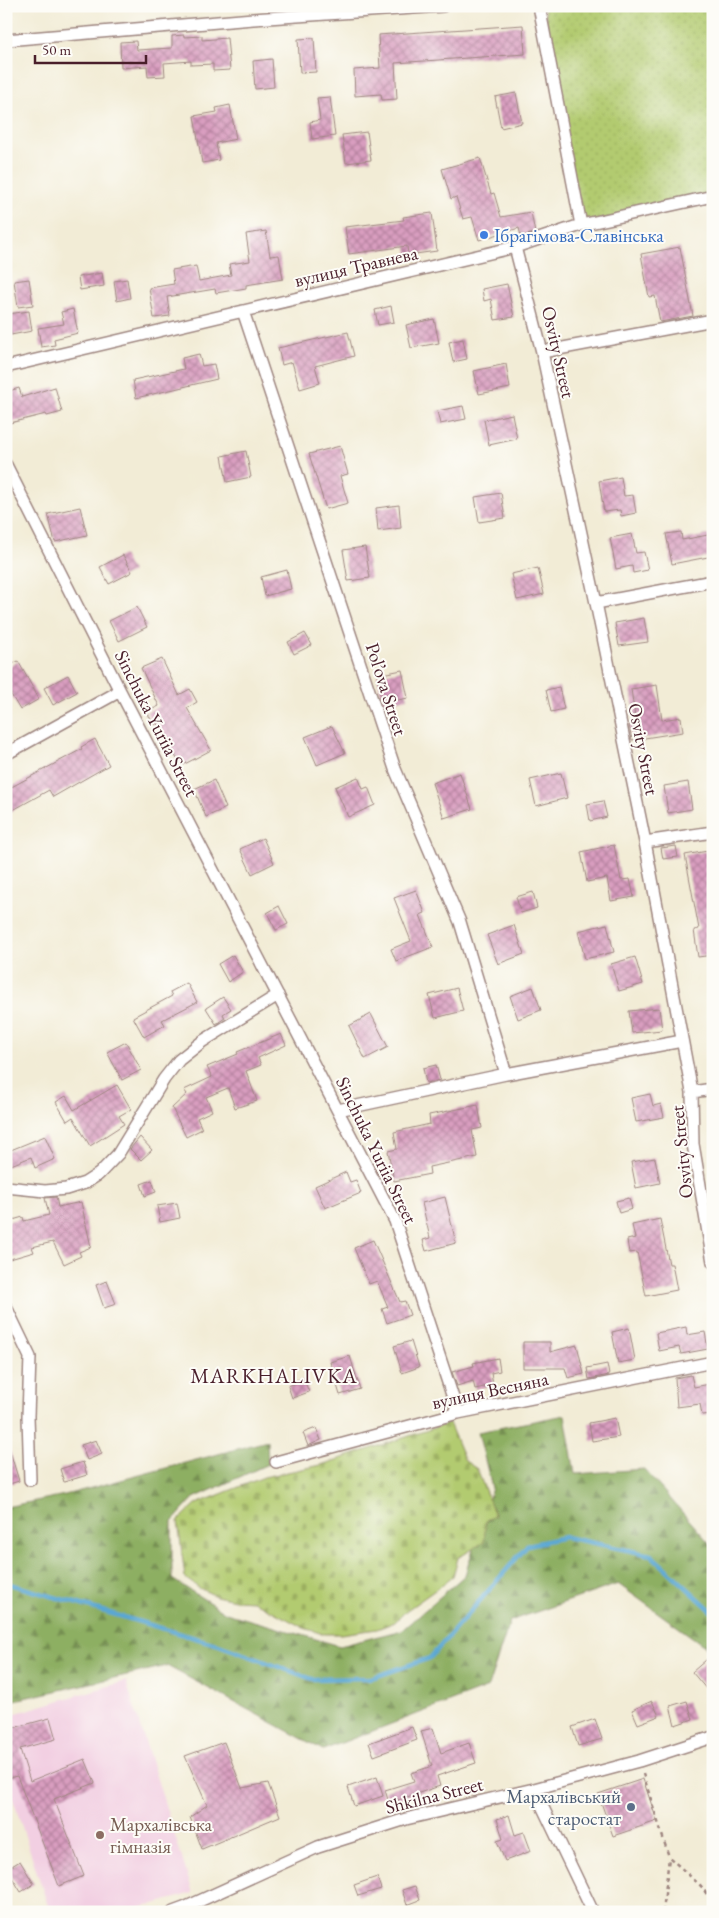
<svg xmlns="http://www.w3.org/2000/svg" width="719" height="1918" viewBox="0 0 719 1918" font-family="'EB Garamond',serif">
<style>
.built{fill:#f2cfe2}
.grass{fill:url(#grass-dots);stroke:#7e754e}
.forest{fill:url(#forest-firs);stroke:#6c6746}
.cemetery{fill:url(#cemetery-stones);stroke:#7e754e}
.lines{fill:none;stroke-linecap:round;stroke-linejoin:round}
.stream{stroke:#5aa7d3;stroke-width:4.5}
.building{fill:url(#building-cross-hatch)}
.minor-casing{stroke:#9e8680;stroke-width:14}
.path{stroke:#9e8680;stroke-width:2.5;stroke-dasharray:4 4;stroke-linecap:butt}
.minor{stroke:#fff;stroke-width:11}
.shop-dot{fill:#3f7fe0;stroke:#fdfcf7;stroke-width:2}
.service-dot{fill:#5c6f8a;stroke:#fdfcf7;stroke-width:2}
.education-dot{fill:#8d6e63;stroke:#fdfcf7;stroke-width:2}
.labels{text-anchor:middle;stroke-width:4;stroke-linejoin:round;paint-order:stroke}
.shop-label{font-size:19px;fill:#366cbe;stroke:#fdfcf7;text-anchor:start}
.street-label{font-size:19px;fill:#4a1f2b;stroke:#fdfcf7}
.service-label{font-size:19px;fill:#4e5e75;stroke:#fdfcf7;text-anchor:end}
.education-label{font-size:19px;fill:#785e54;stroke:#fdfcf7;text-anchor:start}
.quarter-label{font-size:21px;letter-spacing:1px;fill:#4a1f2b;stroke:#fdfcf7}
</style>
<defs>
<pattern id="grass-dots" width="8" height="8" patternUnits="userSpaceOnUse" patternTransform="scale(1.25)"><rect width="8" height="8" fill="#b2cb70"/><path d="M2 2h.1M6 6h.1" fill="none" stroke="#9bae61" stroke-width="1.8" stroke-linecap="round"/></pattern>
<pattern id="forest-firs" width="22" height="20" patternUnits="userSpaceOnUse" patternTransform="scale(1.25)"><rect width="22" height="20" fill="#8daf62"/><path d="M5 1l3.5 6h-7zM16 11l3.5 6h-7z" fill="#758e51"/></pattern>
<pattern id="cemetery-stones" width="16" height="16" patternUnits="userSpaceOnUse" patternTransform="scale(1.25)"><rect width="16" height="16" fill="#b2cb70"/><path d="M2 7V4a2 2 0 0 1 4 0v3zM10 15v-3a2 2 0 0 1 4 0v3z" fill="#9bae61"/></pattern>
<pattern id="building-cross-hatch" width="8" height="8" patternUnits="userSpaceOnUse" patternTransform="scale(1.25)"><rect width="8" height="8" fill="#d99ec0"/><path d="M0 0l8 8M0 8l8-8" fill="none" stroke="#b2809c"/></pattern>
</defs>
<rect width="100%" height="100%" fill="#fdfcf7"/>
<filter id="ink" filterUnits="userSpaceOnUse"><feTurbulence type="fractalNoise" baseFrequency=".02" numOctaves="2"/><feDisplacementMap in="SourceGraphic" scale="10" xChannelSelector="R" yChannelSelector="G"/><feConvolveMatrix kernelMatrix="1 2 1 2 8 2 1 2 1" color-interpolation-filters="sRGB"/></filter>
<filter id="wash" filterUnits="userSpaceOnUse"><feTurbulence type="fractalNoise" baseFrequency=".0096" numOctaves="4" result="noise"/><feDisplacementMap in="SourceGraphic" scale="20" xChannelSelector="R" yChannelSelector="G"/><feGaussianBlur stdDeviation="1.12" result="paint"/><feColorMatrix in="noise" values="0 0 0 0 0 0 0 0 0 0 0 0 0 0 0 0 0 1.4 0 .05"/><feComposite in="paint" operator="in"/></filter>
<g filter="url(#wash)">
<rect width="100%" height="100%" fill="#f2ecd6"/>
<!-- built -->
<path class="built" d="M126,1681L193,1893L125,1912H50L6,1778V1716Z"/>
<!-- grass -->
<path class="grass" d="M544,6H713V196L581,225Z"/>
<!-- forest -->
<path class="forest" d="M565,1415L575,1474L644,1469L713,1547V1652L618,1584L510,1621L488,1687L323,1750L167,1666L6,1702V1507L65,1495L267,1441L268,1464L194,1498L172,1522V1579L226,1613L340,1646L402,1630L465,1575L492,1488L478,1432Z"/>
<!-- cemetery -->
<path class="cemetery" d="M449,1423L465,1461L477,1469L495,1516L486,1520L484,1542L458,1558L453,1576L438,1588L407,1610L395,1622L377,1629L341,1634H323L304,1628L253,1601L235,1600L216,1596L199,1588L185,1578L178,1521L196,1504L264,1477L321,1465Z"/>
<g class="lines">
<!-- stream -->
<path class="stream" d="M6,1583L216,1644L312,1679L371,1678L430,1658L528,1545L565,1537L651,1555L713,1612"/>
</g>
<g id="blocks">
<!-- building -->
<path class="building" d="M523,25L525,54L395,63L397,99L382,100L381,94L355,96L354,70L380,68L378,35Z
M184,35V37L202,36V40L227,38L230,70L213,71V64L191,65V61L164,63L165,76L148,77L147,66L121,68L120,42L136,41L137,50L172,48V36Z
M314,38L316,72L300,73L298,39Z
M272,59L274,87L255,89L253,61Z
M516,93L522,123L501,128L495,97Z
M330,97L335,136L312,139L310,122L320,120L317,98Z
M230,105L236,139L216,143L219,160L202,163L194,116L217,112L216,108Z
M367,132L371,160L346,163L342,135Z
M480,158L491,194L494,193L501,217L531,212L535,233L521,236L519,228L479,240L472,217L463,219L456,197L451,199L442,169Z
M432,213L437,251L408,255L407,246L349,254L345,227L404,220L403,217Z
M266,231L270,256L279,255L283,279L246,285V288L216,293L215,289L167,297L170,316L154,318L149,288L174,284L172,270L196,266L199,281L231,275L229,264L250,261L246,234Z
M680,247L693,316L660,322L655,296L649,297L641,254Z
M102,273L104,286L80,290L78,277Z
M29,279L33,305L18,307L14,281Z
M127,279L130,298L117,301L114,281Z
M507,284L514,317L495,320L491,299L484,301L482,289Z
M391,306L394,322L378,325L375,310Z
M73,309L78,333L54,339L55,345L41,347L38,328L64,324L61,312Z
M29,311L32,331L11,335L8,314Z
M434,319L439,343L411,348L406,325Z
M348,332L354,356L315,366L320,383L300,389L292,362L282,365L278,348Z
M463,339L467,359L453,362L449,342Z
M199,354L202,366L214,364L217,379L136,398L133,380L184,369L182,358Z
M506,364L510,388L479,394L474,371Z
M55,387L62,412L47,416L46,414L6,424V408L10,407L6,392L19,388L22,397Z
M463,406L466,419L440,424L437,411Z
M512,414L517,439L489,445L484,420Z
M340,446L348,474L340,476L348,503L326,509L309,454Z
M246,451L251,477L227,482L222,456Z
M621,477L624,496L633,495L636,513L621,516L620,510L604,512L599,481Z
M501,493L505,518L479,522L475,497Z
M399,505L401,528L378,531L376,508Z
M80,507L87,535L55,542L48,514Z
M681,532L682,540L713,534V556L672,564L666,534Z
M632,534L636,553L644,552L648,570L633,573L632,566L616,569L610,538Z
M365,547L370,578L348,581L343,550Z
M123,555L132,572L109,584L100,567Z
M538,568L544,594L517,600L511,574Z
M287,570L291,589L265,596L261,577Z
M137,607L147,627L119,641L109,621Z
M644,618L648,642L619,646L615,623Z
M305,633L312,645L294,654L288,642Z
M162,659L179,695L190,689L197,702L187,708L211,750L181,766L157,723L154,725L147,712L159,706L141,668Z
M18,661L39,699L20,710L6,686V668Z
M402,670L408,698L383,703L377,675Z
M68,675L77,692L53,705L44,688Z
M657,685L662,720L681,717L683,732L632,740L629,725L636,724L631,689Z
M559,687L564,709L551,712L546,690Z
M332,726L345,753L317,765L305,737Z
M95,739L109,765L53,797L49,790L6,814V790L82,749L81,747Z
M460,773L472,809L444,818L432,783Z
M561,773L567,798L536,806L530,780Z
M358,777L363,789L368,787L375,805L348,817L335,787Z
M214,780L226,808L206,817L194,789Z
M688,782L692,809L668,813L664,786Z
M603,801L607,817L590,821L587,804Z
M263,838L274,863L252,874L240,849Z
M614,845L621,880L630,879L634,897L611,901L607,878L587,882L581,852Z
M676,846L678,857L663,859L661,848Z
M713,850V955L698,957L694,930L699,929L685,855Z
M416,890L425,913L420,915L433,947L396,961L391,949L411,941L394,898Z
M533,892L537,908L521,913L516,897Z
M279,906L288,924L276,930L267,913Z
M607,924L614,952L585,959L578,931Z
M514,925L524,954L498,964L487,935Z
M233,955L243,972L228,982L218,964Z
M635,957L643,984L619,991L611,964Z
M187,983L197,1002L162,1020L165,1025L144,1037L133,1017L172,996L170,992Z
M533,987L541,1010L518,1019L510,996Z
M457,988L463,1011L435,1018L429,995Z
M223,997L231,1009L223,1014L225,1018L216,1024L206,1008Z
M659,1008L662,1030L632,1033L629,1011Z
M371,1014L388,1047L365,1059L349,1026Z
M281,1034L286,1045L258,1058L261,1065L246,1071L257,1101L235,1108L228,1088L206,1097L212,1111L197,1118L202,1129L186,1137L172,1108L187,1094L184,1090L212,1077L207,1067L238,1054L237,1052Z
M126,1042L141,1070L122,1080L107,1052Z
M436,1065L440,1080L426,1083L423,1068Z
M117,1085L131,1109L119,1116L124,1124L90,1146L73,1117L67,1121L56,1102L66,1096L74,1110Z
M650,1094L653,1106L661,1104L664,1117L636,1122L631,1098Z
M478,1105L482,1128L472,1130L477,1157L429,1167L430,1174L394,1181L388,1151L397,1149L394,1132L430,1124L429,1115Z
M45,1136L55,1159L35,1168L31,1157L6,1167V1152Z
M140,1137L152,1150L141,1160L130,1149Z
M655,1158L660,1183L636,1188L631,1162Z
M346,1172L350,1182L356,1180L361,1193L325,1208L315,1186Z
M152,1180L156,1192L145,1196L141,1184Z
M56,1197L58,1207L81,1202L91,1247L79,1252L81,1256L64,1264L53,1242L32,1247L34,1252L10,1259L6,1248V1222L23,1217L24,1221L49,1215L45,1198Z
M445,1197L456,1243L426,1251L423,1240L430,1238L422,1203Z
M629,1198L632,1209L619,1213L616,1201Z
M177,1203L180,1218L160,1222L157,1206Z
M660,1219L669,1264H672L677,1290L646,1296L637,1252L629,1253L627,1240L635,1238L632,1225Z
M373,1240L400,1302L405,1301L410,1315L387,1323L382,1309L388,1307L377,1281L369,1284L354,1248Z
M107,1281L116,1304L104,1308L96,1285Z
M686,1327L687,1335L705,1332L708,1349L681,1354L679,1347L659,1351L656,1333Z
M629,1328L635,1360L618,1363L612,1332Z
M411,1341L419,1367L402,1373L394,1346Z
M523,1342H550V1352L577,1345L584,1374L568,1378L565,1368H523Z
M350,1356L360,1389L340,1395L330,1362Z
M498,1358L500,1371L491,1373L493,1385L475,1389L473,1381L457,1386L452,1372L474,1366L473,1363Z
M607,1364L609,1375L589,1379L587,1368Z
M691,1375L694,1387L710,1384L713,1414L702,1415L700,1404L677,1407L675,1378Z
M304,1380L309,1392L292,1398L288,1386Z
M615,1418L619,1437L592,1441L589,1423Z
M316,1428L321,1440L308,1446L303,1433Z
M96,1440L102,1454L87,1460L81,1445Z
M6,1448H9L19,1481L6,1485Z
M83,1462L87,1475L64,1482L60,1469Z
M713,1654V1697L692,1672Z
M652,1701L659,1716L638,1724L632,1710Z
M687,1701L693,1719L675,1725L670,1706Z
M50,1718L56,1739L20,1749L30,1781L85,1759L95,1783L54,1799L84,1876L59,1886L17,1776L8,1778L6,1771V1730Z
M595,1719L602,1739L578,1746L572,1727Z
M412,1727L417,1740L374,1756L369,1743Z
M433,1728L441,1753L469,1743L476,1763L437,1776L440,1786L389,1803L385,1790L414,1781L411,1773L432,1766L421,1731Z
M224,1742L242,1788L268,1783L280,1816L202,1849L190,1817L207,1805L185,1756Z
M377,1777L383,1796L354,1806L348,1787Z
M643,1779L657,1821L613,1836L598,1794Z
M509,1815L515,1835L524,1832L531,1851L505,1861L497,1841L503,1839L497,1819Z
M20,1861L34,1884L21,1892L7,1869Z
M377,1877L381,1889L358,1896L354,1885Z
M415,1886L420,1900L407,1905L402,1890Z"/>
</g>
</g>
<g filter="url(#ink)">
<use href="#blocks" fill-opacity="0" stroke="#9e8680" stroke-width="1"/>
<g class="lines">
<!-- minor casing -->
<g class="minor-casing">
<path id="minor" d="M539,6L581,225
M6,40L253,19L443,6
M515,247L542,352L596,603L645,842L692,1092L693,1144L713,1262
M243,311L395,769L460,922L506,1074
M542,352L713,320
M6,367L515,247L581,225L713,196
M6,465L120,691L395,1221L458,1413
M596,603L713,581
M6,754L120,691
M645,842L713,832
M692,1092L713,1089
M338,1110L506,1074L682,1041
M6,1187L45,1191L66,1189L85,1183L99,1174L118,1154L164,1079L179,1060L203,1041L278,995
M6,1307L30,1357L28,1416L30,1480
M276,1462L458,1413L713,1362
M534,1789L593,1912
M173,1912L184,1908L318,1847L406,1819L534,1789L639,1761L713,1737"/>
</g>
<!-- path -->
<path class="path" d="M643,1774L669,1857L701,1886L713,1903
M663,1912L669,1857"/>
<!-- minor -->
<use href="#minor" class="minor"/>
</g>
</g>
<!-- markers -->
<circle class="shop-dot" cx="484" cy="235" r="5"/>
<circle class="service-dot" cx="631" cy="1807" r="5"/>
<circle class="education-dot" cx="100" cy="1835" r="5"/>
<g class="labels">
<!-- shop labels -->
<g class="shop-label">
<text x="494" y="242">Ібрагімова-Славінська</text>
</g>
<!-- street labels -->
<g class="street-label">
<text transform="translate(356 266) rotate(-13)" y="7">вулиця Травнева</text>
<text transform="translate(559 352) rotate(77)" y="7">Osvity Street</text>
<text transform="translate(387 689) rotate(72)" y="7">Pol’ova Street</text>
<text transform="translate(157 723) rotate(63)" y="7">Sinchuka Yuriia Street</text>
<text transform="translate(644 749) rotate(79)" y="7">Osvity Street</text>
<text transform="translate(377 1150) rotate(64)" y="7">Sinchuka Yuriia Street</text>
<text transform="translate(681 1152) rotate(-96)" y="7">Osvity Street</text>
<text transform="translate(490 1390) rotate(-12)" y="7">вулиця Весняна</text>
<text transform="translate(434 1795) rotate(-14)" y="7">Shkilna Street</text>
</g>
<!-- service labels -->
<g class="service-label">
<text x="621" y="1803">Мархалівський<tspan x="621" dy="22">старостат</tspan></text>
</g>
<!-- education labels -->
<g class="education-label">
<text x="110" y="1831">Мархалівська<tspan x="110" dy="22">гімназія</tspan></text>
</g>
<!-- quarter labels -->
<g class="quarter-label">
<text x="274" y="1383">MARKHALIVKA</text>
</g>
</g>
<!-- margin -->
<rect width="719" height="1918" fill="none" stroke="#fdfcf7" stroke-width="25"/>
<!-- scale -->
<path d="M35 55v8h111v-8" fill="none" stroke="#4a1f2b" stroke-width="2.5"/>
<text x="42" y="55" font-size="15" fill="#4a1f2b" stroke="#fdfcf7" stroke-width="4" paint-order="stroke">50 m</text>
</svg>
